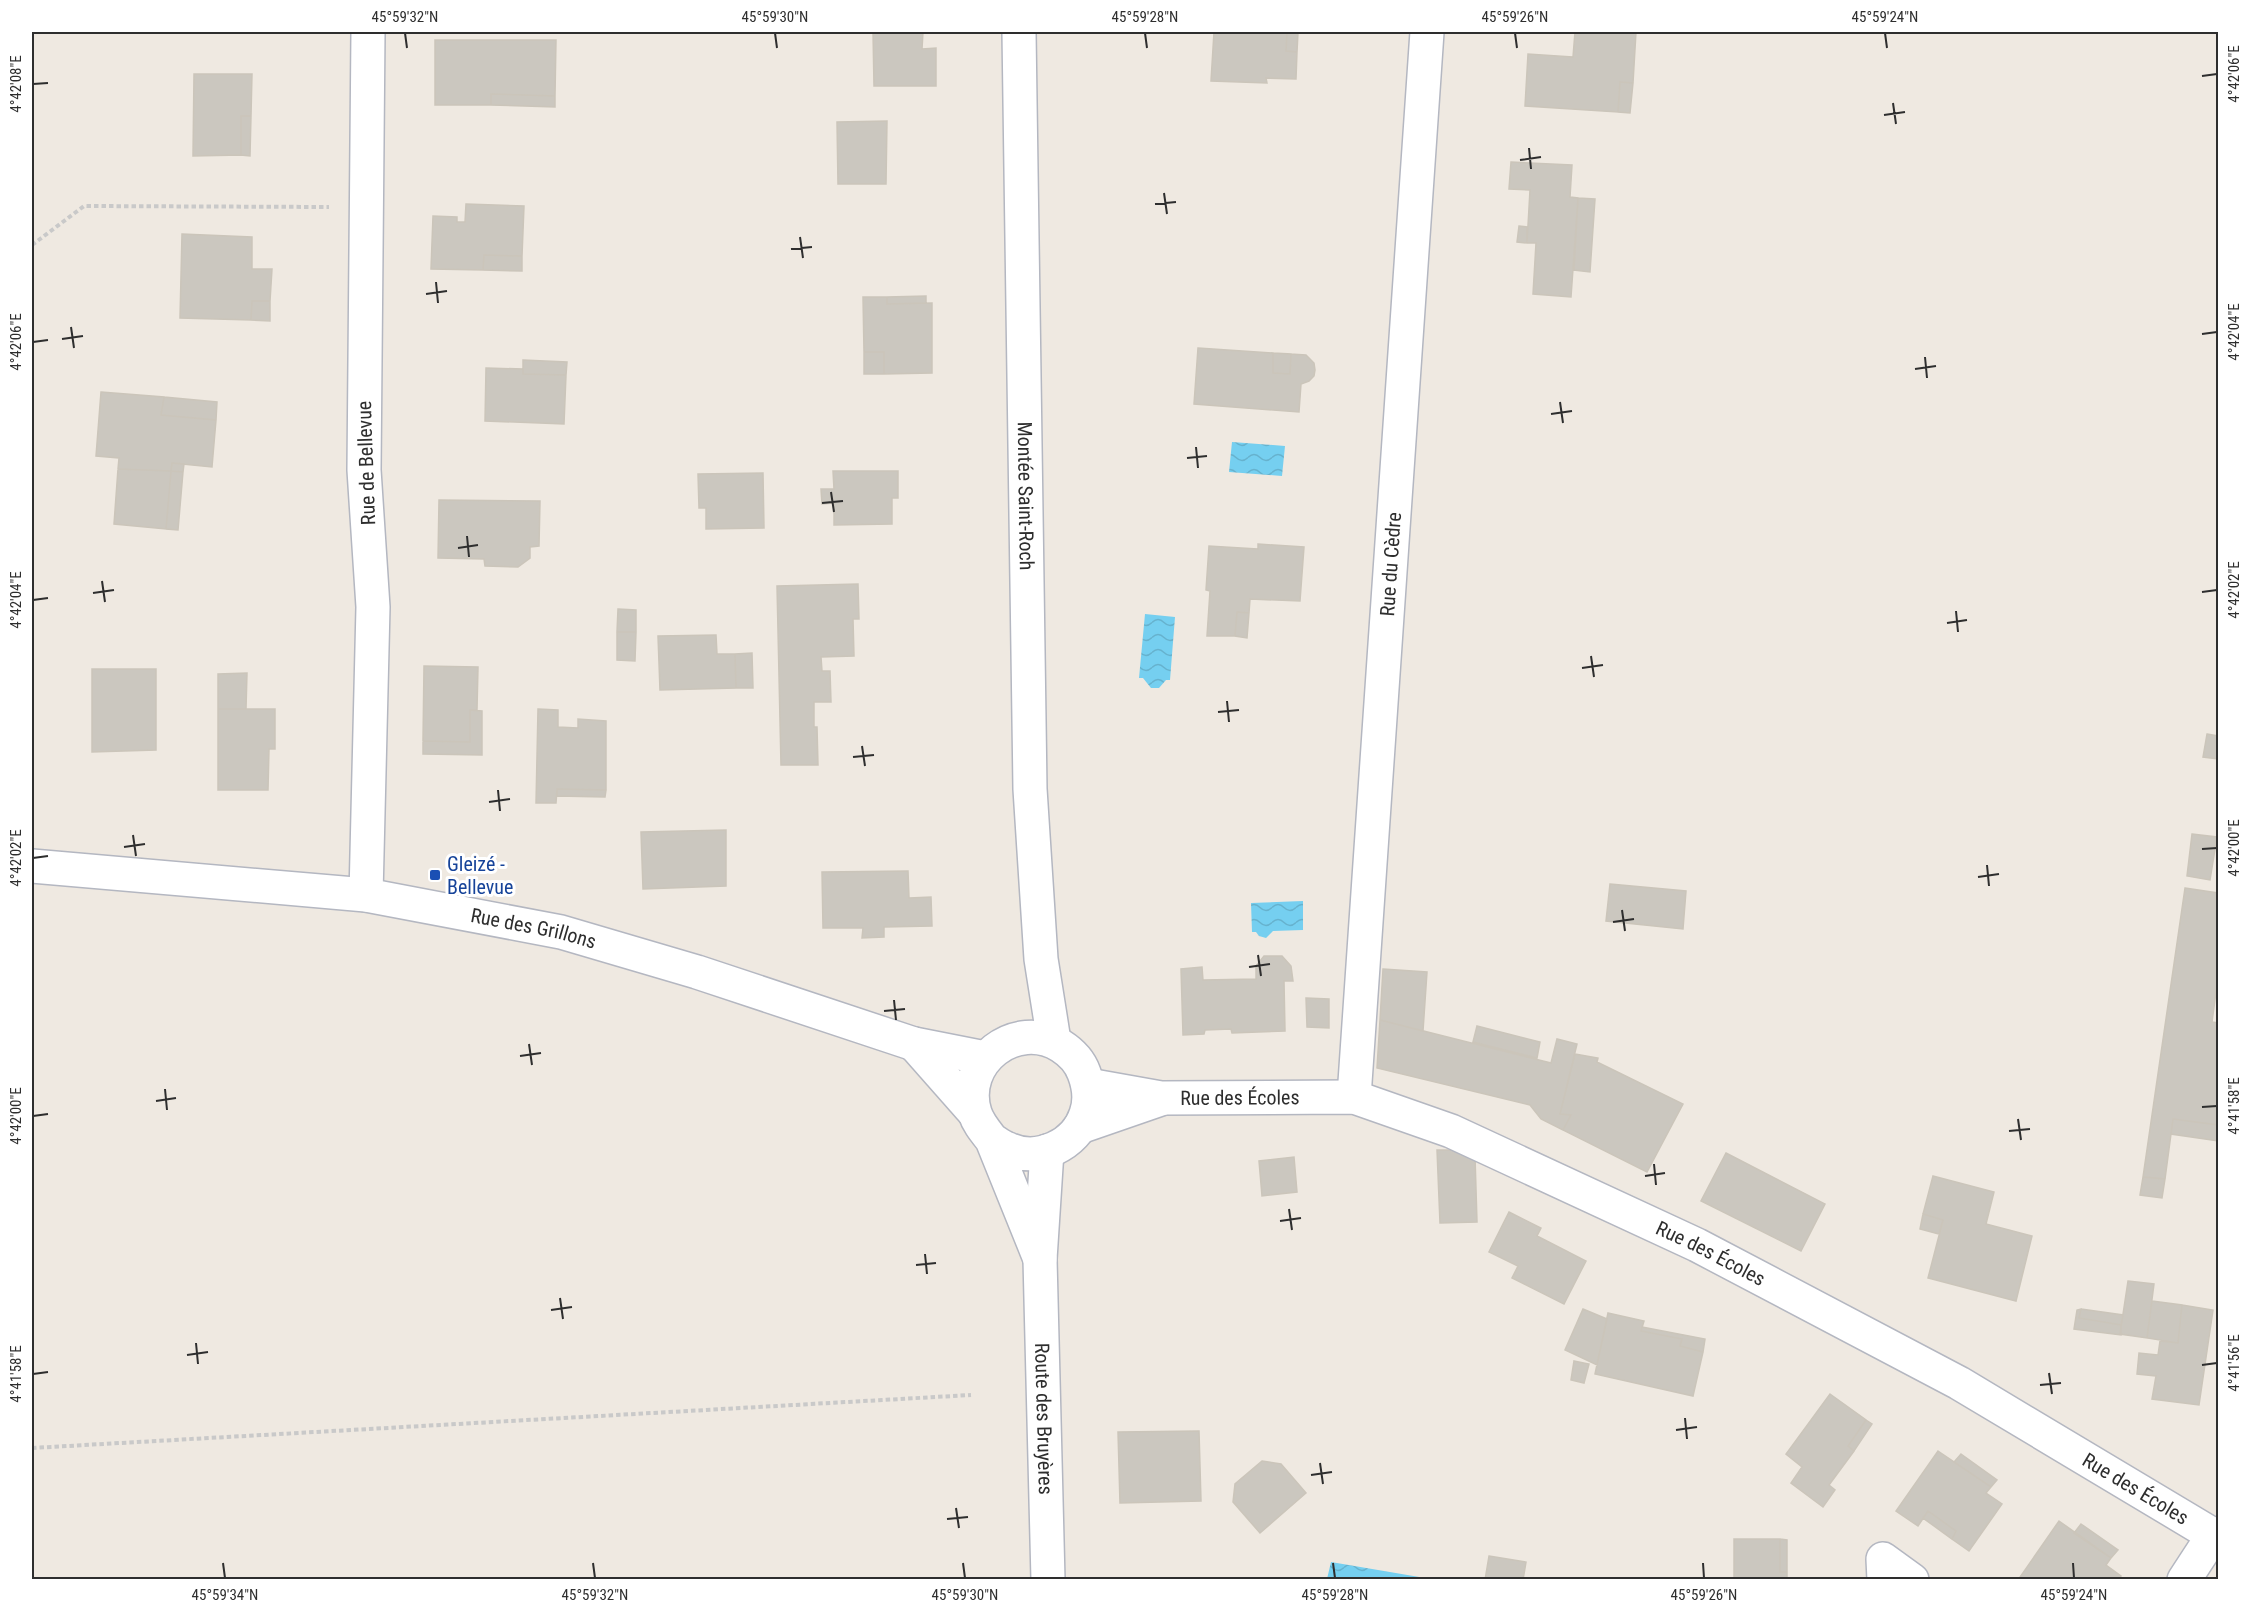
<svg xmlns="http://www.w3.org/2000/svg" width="2250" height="1611" viewBox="0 0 2250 1611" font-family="'Roboto Condensed',sans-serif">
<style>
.water{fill:url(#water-waves)}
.building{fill:#cbc7bf;stroke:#cbc5ba;stroke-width:1.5}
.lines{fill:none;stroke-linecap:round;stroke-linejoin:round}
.street-casing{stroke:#b4b7c1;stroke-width:36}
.secondary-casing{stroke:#b4b7c1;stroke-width:36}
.path{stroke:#c9c9c9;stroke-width:4;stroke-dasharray:4.5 3;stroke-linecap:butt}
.street{stroke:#fff;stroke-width:33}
.secondary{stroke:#fff;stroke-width:33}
.ticks{fill:none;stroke:#2e2e2e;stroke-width:2}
.transit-dot{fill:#1a4fb4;stroke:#fff;stroke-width:2}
.labels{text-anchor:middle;stroke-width:6;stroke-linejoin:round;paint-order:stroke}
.street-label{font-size:20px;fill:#2e2e2e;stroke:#fff}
.transit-label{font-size:20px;fill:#164399;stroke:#fff;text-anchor:start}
.neatline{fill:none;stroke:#2e2e2e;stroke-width:2}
.ticks-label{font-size:15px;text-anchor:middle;fill:#2e2e2e}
</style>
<defs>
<pattern id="water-waves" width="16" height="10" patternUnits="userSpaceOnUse" patternTransform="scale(1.5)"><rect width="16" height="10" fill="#75cff0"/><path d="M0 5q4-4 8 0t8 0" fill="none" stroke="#66b2ce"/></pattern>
</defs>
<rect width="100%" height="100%" fill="#efe9e1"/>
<!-- water -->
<path class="water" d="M1232,442L1285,446L1282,476L1229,472Z
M1145,614L1175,617L1170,680H1166L1159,688H1151L1143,678H1139Z
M1303,901V930L1273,931L1266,938L1259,936L1256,932H1252L1251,903Z
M1331,1562L1431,1579H1327Z"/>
<!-- building -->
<path class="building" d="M873,32H923L922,49L936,48V86H874Z
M1214,32H1287L1286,51L1297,52L1296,79L1266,78L1267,83L1211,81Z
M1287,32H1298L1297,52L1286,51Z
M1575,32H1636L1633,83L1620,82L1618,112L1525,106L1528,54L1573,57Z
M435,40H556L555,96L491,94V105H435Z
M194,74H252L251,116H241V155L193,156Z
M1620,82L1633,83L1630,113L1618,112Z
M491,94L555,96V107L491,105Z
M241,116H251L250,156L241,155Z
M887,121L886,184H838L837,122Z
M1511,162L1572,165L1570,197L1578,198L1571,297L1533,294L1536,243H1527L1530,190L1509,189Z
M1578,198L1595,199L1590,272L1574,270Z
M466,204L524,206L522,256L484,255L483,270L431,269L433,216L457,217V222H465Z
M1519,226L1527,227V243L1517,242Z
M182,234L252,237V269H272L270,301H252L251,320L180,318Z
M484,255L522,256V271L483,270Z
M926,296V303L887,304V297Z
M863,297H887V304L932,303V373L884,374V352H864Z
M252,301H270V321L251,320Z
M1198,348L1273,353V373L1290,374L1291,354L1306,355L1314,363L1315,370L1314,376L1309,381L1301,384L1299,412L1194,404Z
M864,352H884V374H864Z
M1273,353L1291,354L1290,374L1273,373Z
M523,360L567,362L566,375L523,374Z
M486,368L523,369V374L566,375L564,424L485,421Z
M101,392L164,397L161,415L216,420L212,467L172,463L171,471L118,469L119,458L96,456Z
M164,397L217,402L216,420L161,415Z
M172,463L184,464L183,472L171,471Z
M118,469L171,471L166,529L114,524Z
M171,471L183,472L178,530L166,529Z
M833,471H898V498H892V524L834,525V503L822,504L821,489H834Z
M763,473L764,528L706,529V508H699L698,474Z
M439,500L540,501L539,546L530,547V558L518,567L485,566L484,559L438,558Z
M1258,544L1304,547L1300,601L1250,599L1249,613L1237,612L1235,636H1207L1210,591L1206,590L1209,546L1258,549Z
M858,584L859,619H853L854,656L821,657L822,671H830L831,702H814V727H817L818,765H781L777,586Z
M618,609L636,610V632H617Z
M1237,612L1249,613L1247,638L1235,636Z
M617,632H636L635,661L617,660Z
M716,635L717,654H735L736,688L660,690L658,636Z
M752,653L753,688H736L735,654Z
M424,666L478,667L477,710H470V742L423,741Z
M92,669H156V750L92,752Z
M247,673L246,709H218V674Z
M218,709H275V749H269L268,790H218Z
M538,709L558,710V727L578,728V719L606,721V790L557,789L556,803H536Z
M470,710L482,711V755L423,754V741L470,742Z
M2207,734L2218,736V759L2203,757Z
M557,789L606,790L605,797L557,796Z
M726,830V886L643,889L641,832Z
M2192,834L2217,837L2210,880L2187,876Z
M908,871L909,898L931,897L932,926L884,927V937L862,938L863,928H823L822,872Z
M1610,884L1686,891L1683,929L1606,921Z
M2185,888L2218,893V977L2212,1022L2218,1023V1125L2173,1119L2165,1179L2143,1177Z
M1264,956H1282L1291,966L1293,981H1284L1285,1031L1232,1033L1231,1029L1205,1030L1204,1034L1183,1035L1181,969L1202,967L1203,980L1256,979V966Z
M1383,969L1427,972L1423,1031L1380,1020Z
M1306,998L1329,999V1028L1307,1027Z
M1380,1020L1551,1063L1557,1039L1577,1044L1560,1114L1571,1115L1563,1130L1541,1119L1530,1105L1377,1068Z
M1477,1026L1540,1042L1537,1058L1473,1042Z
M1575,1054L1598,1058L1597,1062L1683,1104L1647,1172L1563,1130L1571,1115L1560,1114Z
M2173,1119L2218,1125V1141L2171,1134Z
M1437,1150H1462L1475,1156L1477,1222L1440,1223Z
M1726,1153L1825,1204L1801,1251L1701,1201Z
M1294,1157L1297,1192L1262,1196L1259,1161Z
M1933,1176L1994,1192L1986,1224L2032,1236L2016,1301L1928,1278L1943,1220L1923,1214Z
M2143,1177L2165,1179L2162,1198L2140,1195Z
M1509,1212L1541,1228L1537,1236L1586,1261L1564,1304L1512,1278L1518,1266L1489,1252Z
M1923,1214L1943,1220L1939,1234L1920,1229Z
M2128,1281L2154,1284L2147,1338L2120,1334Z
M2152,1301L2182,1305L2178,1343L2147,1338Z
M2182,1305L2213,1310L2199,1405L2152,1399L2156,1376L2137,1374L2139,1353L2158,1355L2160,1341L2178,1343Z
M1583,1309L1607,1319L1597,1365L1565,1350Z
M2081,1309L2123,1315L2121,1325L2079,1318Z
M2081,1309L2079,1318L2121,1325V1335L2074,1329L2077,1310Z
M1608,1313L1644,1321L1641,1331L1682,1339L1680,1346L1703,1352L1693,1396L1595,1374Z
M1642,1327L1705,1339L1703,1352L1680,1346L1682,1339L1641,1331Z
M1574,1361L1589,1364L1584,1383L1571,1380Z
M1830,1394L1866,1420L1848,1446L1854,1451L1829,1485L1835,1490L1823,1507L1791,1483L1802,1467L1786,1454Z
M1866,1420L1872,1424L1854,1451L1848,1446Z
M1199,1431L1201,1501L1120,1503L1118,1432Z
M1938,1451L1991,1487L1986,1493L2002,1504L1969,1551L1952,1539L1956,1531L1928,1511L1918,1526L1896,1511Z
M1961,1454L1997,1480L1991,1487L1954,1462Z
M1262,1461L1281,1464L1306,1493L1260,1533L1233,1502L1235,1484Z
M1928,1511L1956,1531L1952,1539L1923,1518Z
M2059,1521L2111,1558L2106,1565L2121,1576L2119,1580H2018Z
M2081,1524L2118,1550L2111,1558L2074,1533Z
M1734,1539H1780V1572H1787V1580H1734Z
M1780,1539L1787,1540V1572H1780Z
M1489,1556L1526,1562L1523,1580H1485Z"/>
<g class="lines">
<!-- street casing -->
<g class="street-casing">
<g id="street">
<path id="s1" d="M32,866L366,895L561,932L697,972L914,1044L985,1058"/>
<path d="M366,895L373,607L364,470L368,32"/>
<path d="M914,1044L974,1112"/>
<path id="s2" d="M1088,1085L1161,1098L1354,1097L1451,1131L1697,1245L1959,1383L2218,1538"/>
<path id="s3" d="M1354,1097L1427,32"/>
<path d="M1080,1127L1161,1099"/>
<path d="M1884,1580L1883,1559L1912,1580"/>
<path d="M2184,1580L2214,1534"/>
</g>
</g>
<!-- secondary casing -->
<g class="secondary-casing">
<g id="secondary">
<path id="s4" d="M1019,32L1030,789L1041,959L1054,1041"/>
<path d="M992,1140C997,1143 1002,1147 1008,1149C1038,1163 1076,1145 1086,1114C1091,1100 1089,1086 1084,1073C1080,1062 1072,1053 1061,1046C1016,1018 959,1062 975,1113C978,1123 985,1131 992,1140L1040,1259"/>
<path id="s5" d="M1047,1151L1040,1259L1048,1580"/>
</g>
</g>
<!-- path -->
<path class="path" d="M32,245L84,206L329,207
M32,1448L971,1395"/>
<!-- street -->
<use href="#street" class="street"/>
<!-- secondary -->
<use href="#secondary" class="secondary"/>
</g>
<!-- ticks -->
<path class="ticks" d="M405,33L407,48M775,33L777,48M1145,33L1147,48M1515,33L1517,48M1885,33L1887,48M2202,76L2217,74M33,84L48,83M1893,103L1896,124M1884,115L1905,112M1529,148L1531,169M1520,160L1541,157M1164,193L1167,214M1155,204L1176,202M800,237L803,258M791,249L812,247M436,282L438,303M426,294L447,291M71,327L74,348M2202,334L2217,332M62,339L83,336M33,342L48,340M1925,357L1927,378M1915,369L1936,366M1560,402L1563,423M1551,414L1572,411M1196,447L1198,468M1187,458L1207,456M831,492L834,512M822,503L843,501M467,536L469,557M458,548L478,545M102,581L105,602M2202,592L2217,590M93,593L114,590M33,600L48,598M1956,611L1958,632M1947,623L1967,620M1591,656L1594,677M1582,668L1603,665M1227,701L1229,722M1218,712L1239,710M862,746L865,766M853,757L874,755M498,790L500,811M489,802L510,799M133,835L136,856M124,847L145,844M2202,849L2217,848M33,858L48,856M1987,865L1989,886M1978,877L1999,874M1622,910L1625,931M1613,922L1634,919M1258,955L1261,976M1249,967L1270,964M894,1000L896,1020M884,1011L905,1009M529,1044L532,1065M520,1056L541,1053M165,1089L167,1110M156,1101L176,1098M2202,1107L2217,1106M33,1116L48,1114M2018,1119L2021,1140M2009,1131L2030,1129M1654,1164L1656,1185M1645,1176L1665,1173M1289,1209L1292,1230M1280,1221L1301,1218M925,1254L927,1274M916,1265L936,1263M560,1298L563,1319M551,1310L572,1307M196,1343L198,1364M187,1355L208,1352M2202,1365L2217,1363M2049,1373L2052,1394M33,1374L48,1372M2040,1385L2061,1383M1685,1418L1687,1439M1676,1430L1697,1427M1320,1463L1323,1484M1311,1475L1332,1472M956,1508L959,1528M947,1519L968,1517M223,1563L225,1578M593,1563L595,1578M963,1563L965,1578M1333,1563L1335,1578M1703,1563L1704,1578M2073,1563L2074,1578"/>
<!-- markers -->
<rect class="transit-dot" x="429" y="869" width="12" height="12" rx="3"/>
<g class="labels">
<!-- street labels -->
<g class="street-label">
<text transform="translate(366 463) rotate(-92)" y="7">Rue de Bellevue</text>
<text dy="7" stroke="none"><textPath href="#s4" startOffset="464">Montée Saint-Roch</textPath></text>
<text dy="7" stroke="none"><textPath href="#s3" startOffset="534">Rue du Cèdre</textPath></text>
<text dy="7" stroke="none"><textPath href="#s1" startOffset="506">Rue des Grillons</textPath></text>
<text dy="7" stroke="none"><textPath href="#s2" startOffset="153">Rue des Écoles</textPath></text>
<text dy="7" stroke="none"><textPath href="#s2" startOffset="657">Rue des Écoles</textPath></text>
<text dy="7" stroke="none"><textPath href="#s5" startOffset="268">Route des Bruyères</textPath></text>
<text dy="7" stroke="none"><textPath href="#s2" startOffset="1143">Rue des Écoles</textPath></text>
</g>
<!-- transit labels -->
<g class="transit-label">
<text x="447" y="871">Gleizé -<tspan x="447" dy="23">Bellevue</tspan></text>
</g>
</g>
<!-- border -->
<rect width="2250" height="1611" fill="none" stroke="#ffffff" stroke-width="66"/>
<rect x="33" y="33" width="2184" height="1545" class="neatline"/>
<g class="ticks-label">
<text x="405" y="22">45°59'32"N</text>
<text x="775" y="22">45°59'30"N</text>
<text x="1145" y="22">45°59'28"N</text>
<text x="1515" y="22">45°59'26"N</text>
<text x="1885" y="22">45°59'24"N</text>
<text transform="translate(2234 74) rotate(-90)" y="5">4°42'06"E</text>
<text transform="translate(16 84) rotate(-90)" y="5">4°42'08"E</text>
<text transform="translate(2234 332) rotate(-90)" y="5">4°42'04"E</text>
<text transform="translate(16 342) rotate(-90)" y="5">4°42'06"E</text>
<text transform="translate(2234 590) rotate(-90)" y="5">4°42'02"E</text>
<text transform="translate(16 600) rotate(-90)" y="5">4°42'04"E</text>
<text transform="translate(2234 848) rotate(-90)" y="5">4°42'00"E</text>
<text transform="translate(16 858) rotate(-90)" y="5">4°42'02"E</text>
<text transform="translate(2234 1106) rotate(-90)" y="5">4°41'58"E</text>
<text transform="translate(16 1116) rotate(-90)" y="5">4°42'00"E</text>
<text transform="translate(2234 1363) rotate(-90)" y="5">4°41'56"E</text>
<text transform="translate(16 1374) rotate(-90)" y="5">4°41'58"E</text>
<text x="225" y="1600">45°59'34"N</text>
<text x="595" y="1600">45°59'32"N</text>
<text x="965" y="1600">45°59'30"N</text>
<text x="1335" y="1600">45°59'28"N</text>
<text x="1704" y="1600">45°59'26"N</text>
<text x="2074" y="1600">45°59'24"N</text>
</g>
</svg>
